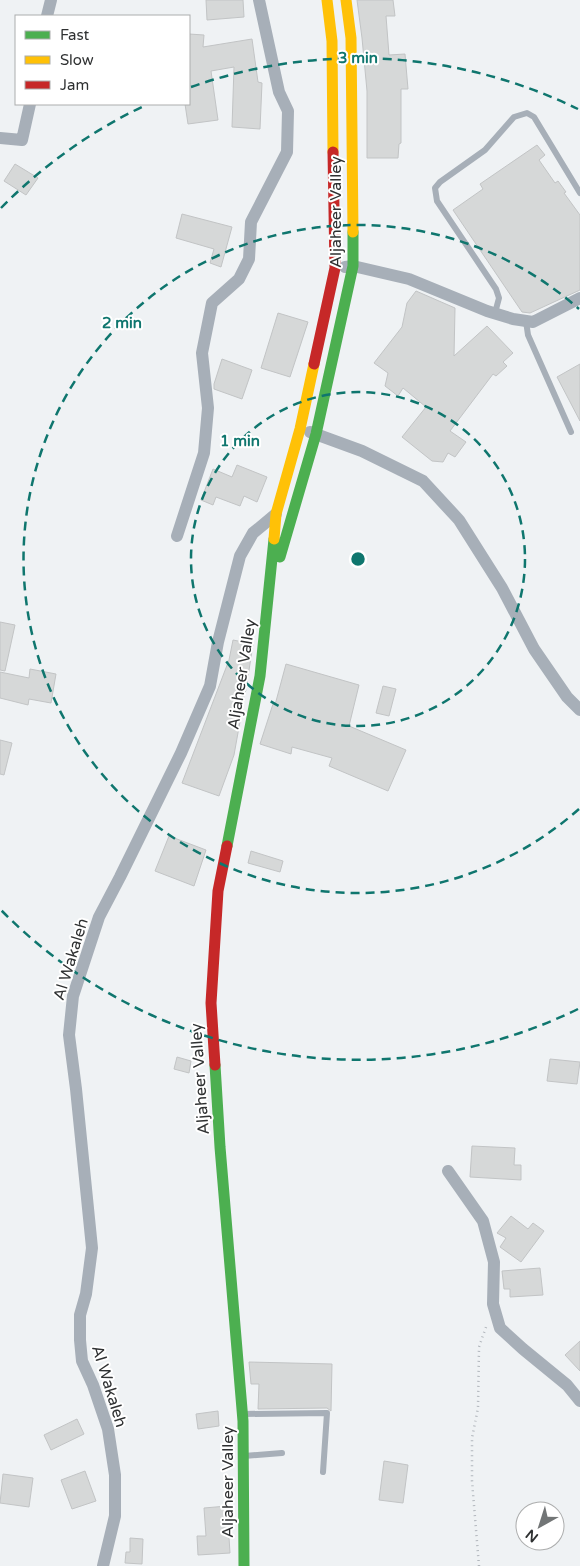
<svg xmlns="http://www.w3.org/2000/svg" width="580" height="1566" viewBox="0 0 580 1566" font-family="'Varela Round',sans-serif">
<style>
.building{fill:#d6d8d8;stroke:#c2c4c5}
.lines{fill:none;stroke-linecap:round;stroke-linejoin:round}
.path{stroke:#b1b6bc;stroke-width:2.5;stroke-dasharray:1 4;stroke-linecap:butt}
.lane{stroke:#a7afb8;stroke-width:6}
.street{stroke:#a7afb8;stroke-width:12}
.fast{stroke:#4caf50;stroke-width:11}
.slow{stroke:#ffc107;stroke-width:11}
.jam{stroke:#c62828;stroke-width:11}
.ring{fill:none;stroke:#0f766e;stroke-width:2.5;stroke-dasharray:9 6}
.labels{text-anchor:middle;stroke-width:4;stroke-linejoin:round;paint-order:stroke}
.street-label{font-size:16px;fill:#2f3132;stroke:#fff}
.centre{fill:#0f766e;stroke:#fff;stroke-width:2.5}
.ring-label{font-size:15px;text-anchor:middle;font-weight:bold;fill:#0f766e;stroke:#fff;stroke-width:4;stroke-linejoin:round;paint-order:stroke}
</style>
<rect width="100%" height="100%" fill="#eff2f4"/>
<!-- building -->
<path class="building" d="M206,0H243L244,17L207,20Z
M357,0H393L395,16H386L389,55L405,54L408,89H401V143L399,144L398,158H367V91L362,38Z
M189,34L204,35L203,47L252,39L258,82L262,83L260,129L232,127L234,67L211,71L218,120L188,124L185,104H189Z
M537,145L545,155L539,160L555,183L558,181L566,192L564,193L580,215V290L530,313L522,312L453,210L483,189L480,184Z
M15,164L38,178L26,195L4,181Z
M182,214L232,227L221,267L210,263L214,249L176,238Z
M416,291L455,308L454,356L487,326L513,353L503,362L507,366L496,376L493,374L450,431L466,442L455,457L448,453L443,462L432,461L402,437L426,407L403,388L398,396L385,386L388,373L374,363L402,327L407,303Z
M278,313L308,322L290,377L261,368Z
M222,359L252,370L242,399L214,389V384Z
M580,364V421L557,377Z
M237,465L267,477L257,502L244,496L240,506L216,497L213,505L201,500L213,469L232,477Z
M0,622L15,625L5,671L0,670Z
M233,640L253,644L246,690L238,715L241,716L234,755L219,796L182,783L229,660Z
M286,664L359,685L349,726L406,750L388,791L329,766L332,758L292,747L291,754L260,744L273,704L275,705Z
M30,669L56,674L51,703L29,699L28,705L0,698V672L29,678Z
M383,686L396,689L389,716L376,713Z
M0,740L12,743L4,775L0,774Z
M169,836L206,850L194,886L155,871Z
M251,851L283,861L280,872L248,863Z
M177,1057L191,1061L189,1073L174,1069Z
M550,1059L580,1062L577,1084L547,1081Z
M472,1146L515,1148L514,1165H521V1180L470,1177Z
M511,1216L528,1229L533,1223L544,1231L521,1262L500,1247L506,1238L497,1233Z
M540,1268L543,1295L510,1297V1289H504L502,1271Z
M580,1341V1371L565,1355Z
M249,1362L332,1364L331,1411L327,1408L258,1409L259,1384H251Z
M218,1411L219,1426L198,1429L196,1414Z
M77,1419L84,1434L51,1450L44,1435Z
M384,1461L408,1465L403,1503L379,1500Z
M85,1471L96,1501L72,1509L61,1480Z
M3,1474L33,1478L29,1507L0,1503Z
M227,1506L230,1553L198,1555L197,1536H206L204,1508Z
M130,1538L143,1539L142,1564L125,1563L126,1552H130Z"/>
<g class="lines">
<!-- path -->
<path class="path" d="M479,1566L472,1481V1438L478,1408L479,1347L486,1327"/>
<!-- lane -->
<path class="lane" d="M495,313L499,298L496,289L437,201L435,188L440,182L485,150L514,117L527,113L534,117L580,193
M526,321L528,335L571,432
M244,1414L327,1413L323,1472
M244,1456L282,1453"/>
<!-- street -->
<path class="street" d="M47,16L51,0
M0,138L22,140L30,104
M345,267L353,266L409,279L487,311L513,319L533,322L580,298
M310,432L362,451L423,481L459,520L502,588L534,649L567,697L580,710
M177,536L204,453L208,408L202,353L212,303L239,279L249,259L251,222L287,152L288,111L279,92L259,0
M448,1171L483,1221L494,1262L493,1304L500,1328L523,1349L567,1385L580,1401
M103,1566L115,1516V1475L108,1429L93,1385L82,1361L80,1340V1315L86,1294L92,1248L76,1089L69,1035L73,996L99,917L120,877L181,753L210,686L218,642L240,556L253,533L276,514"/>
<!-- fast -->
<path class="fast" d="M280,557L316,434L353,266V232
M227,846L260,676L274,539
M215,1065L220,1147L243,1421L244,1566"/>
<!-- slow -->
<path class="slow" d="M327,0L332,41L333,152
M346,0L351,38L353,232
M274,539L276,514L300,429L314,364"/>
<!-- jam -->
<path class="jam" d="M314,364L335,268L333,152
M215,1065L211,1003L218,891L227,846"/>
</g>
<!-- distance rings -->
<g class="ring">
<circle cx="358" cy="559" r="167"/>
<path d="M579 809A334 334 0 1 1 579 309"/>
<path d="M578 1009A501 501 0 0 1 1 910M1 208A501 501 0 0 1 146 105M191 87A501 501 0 0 1 578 109"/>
</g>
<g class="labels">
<!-- street labels -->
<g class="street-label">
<text transform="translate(335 212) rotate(-90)" y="6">Aljaheer Valley</text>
<text transform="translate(241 674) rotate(-81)" y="6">Aljaheer Valley</text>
<text transform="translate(70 959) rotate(-73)" y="6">Al Wakaleh</text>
<text transform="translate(199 1079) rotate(-94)" y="6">Aljaheer Valley</text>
<text transform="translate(110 1386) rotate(73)" y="6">Al Wakaleh</text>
<text transform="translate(227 1482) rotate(-90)" y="6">Aljaheer Valley</text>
</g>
</g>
<circle cx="358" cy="559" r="8" class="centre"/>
<g class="ring-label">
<text x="358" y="63">3 min</text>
<text x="122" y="328">2 min</text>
<text x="240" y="446">1 min</text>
</g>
<!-- legend -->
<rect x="15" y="15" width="175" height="90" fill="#ffffff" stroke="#acadad"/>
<rect x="25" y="31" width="25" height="8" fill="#4caf50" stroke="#acadad"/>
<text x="60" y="40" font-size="15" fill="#2f3132">Fast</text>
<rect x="25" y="56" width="25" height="8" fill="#ffc107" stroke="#acadad"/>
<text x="60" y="65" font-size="15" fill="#2f3132">Slow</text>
<rect x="25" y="81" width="25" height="8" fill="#c62828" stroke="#acadad"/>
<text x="60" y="90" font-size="15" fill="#2f3132">Jam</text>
<!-- north arrow -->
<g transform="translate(540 1526) rotate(219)"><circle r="24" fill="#ffffff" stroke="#acadad"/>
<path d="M0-4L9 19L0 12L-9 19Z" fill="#727576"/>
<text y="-8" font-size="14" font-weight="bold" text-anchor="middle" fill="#2f3132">N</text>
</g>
</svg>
